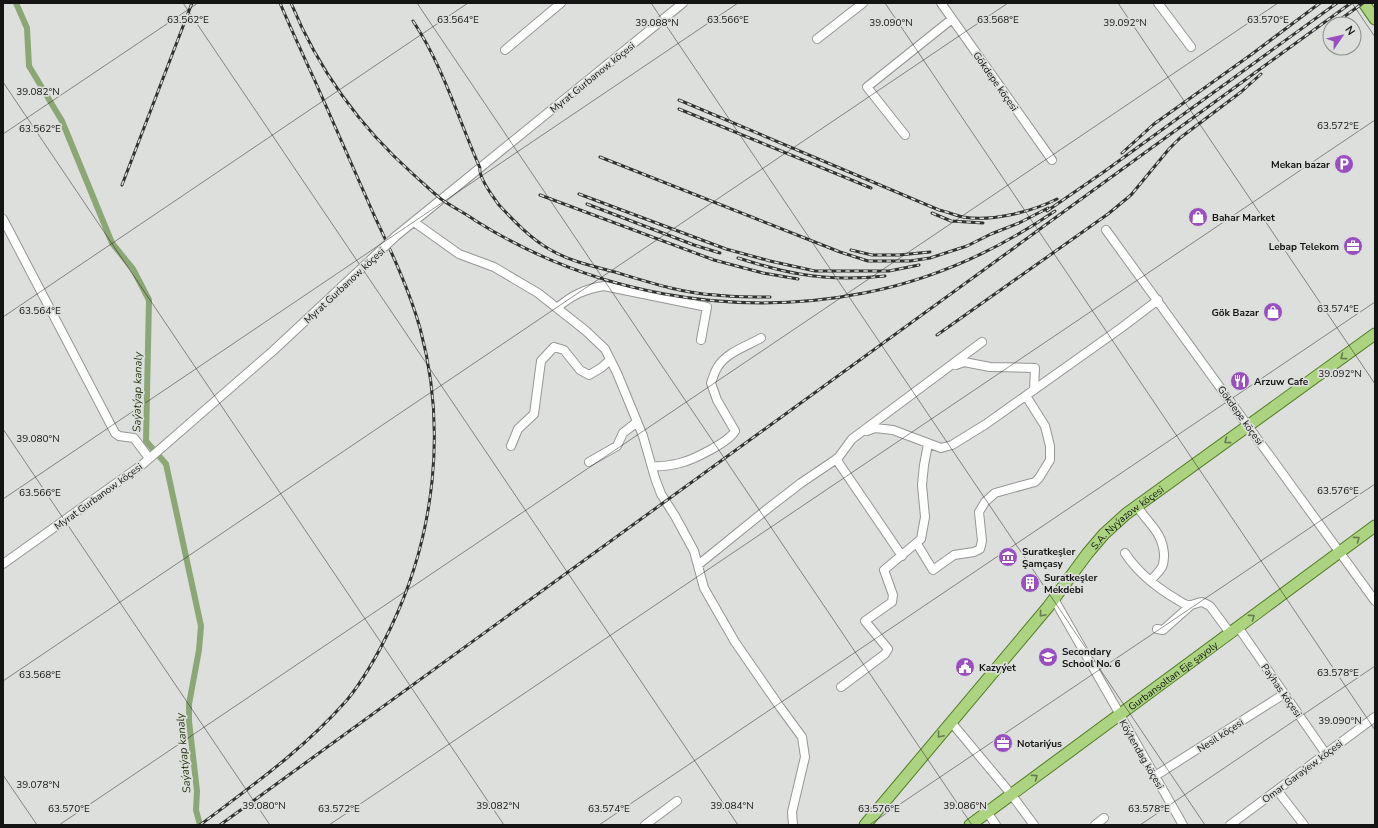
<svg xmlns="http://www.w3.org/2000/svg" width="1378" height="828" viewBox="0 0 1378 828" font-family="'Nunito Sans',sans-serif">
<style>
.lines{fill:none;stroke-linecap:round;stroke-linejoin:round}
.canal{stroke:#8ba776;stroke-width:6}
.minor-casing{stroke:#959794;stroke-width:10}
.major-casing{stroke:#517d23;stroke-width:13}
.minor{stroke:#fff;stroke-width:8}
.major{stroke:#abd380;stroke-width:11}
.rail-casing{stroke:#313331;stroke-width:3}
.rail{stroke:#dddfdc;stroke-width:1.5;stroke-dasharray:4.5;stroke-linecap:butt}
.minor-bridge-casing{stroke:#959794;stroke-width:10;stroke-linecap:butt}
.minor-bridge{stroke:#fff;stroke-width:8}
.oneway{stroke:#677d4f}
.ticks{fill:none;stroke:#131413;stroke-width:1;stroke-opacity:0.45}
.labels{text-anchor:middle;stroke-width:3.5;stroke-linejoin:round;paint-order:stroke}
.street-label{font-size:10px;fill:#131413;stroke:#dddfdc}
.poi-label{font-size:10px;font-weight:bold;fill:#131413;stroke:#dddfdc;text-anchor:start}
.water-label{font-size:11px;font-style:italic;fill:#1d300c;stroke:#dddfdc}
.ticks-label{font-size:10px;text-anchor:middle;fill:#131413;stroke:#dddfdc;stroke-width:3.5;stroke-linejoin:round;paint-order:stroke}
</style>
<rect width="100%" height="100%" fill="#dddfdc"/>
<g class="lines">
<!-- canal -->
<path class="canal" d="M16,3L27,28L29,66L62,121L112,243L133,269L149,300L146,441L166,464L201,626L199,650L189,704V721L197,791L196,810L200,825"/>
<!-- minor casing -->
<g class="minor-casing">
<path id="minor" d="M941,3L1052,160
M1158,3L1191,47
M817,39L863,3
M505,50L561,3
M905,135L867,87L952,19
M3,219L115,433L119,436L134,438L149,458
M414,222L459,254L494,267L538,293L586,331L605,349L617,373L643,436L655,478L661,494L675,516L694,551L704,588L735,642L780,707L802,737L805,757L792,812L793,825
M1106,230L1375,601
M396,236L683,3
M557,308C572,295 585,289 604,286L707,307L701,340
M956,365L964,362L990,367L1035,368L1034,390
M867,431L875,428L893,430L941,448L952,445L986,424L1121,328L1158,300
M511,446L518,429L534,414L541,361L554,347L564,350L580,370L589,375L601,368L610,360
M836,459L902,556
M589,462L617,446L623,433L637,422
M652,466C661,467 672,465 680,463C693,460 729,442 735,431L717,400L711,383C713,378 714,373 717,368C725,353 747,346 761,338
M1137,506C1149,525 1162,531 1164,554C1164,559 1164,563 1162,567C1159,572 1154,577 1150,581
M917,544L933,570L954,555L974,552L980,549L982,541L979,512L985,502L995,493L1035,482L1039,478L1050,460V446L1045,426L1026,396
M1125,553C1138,573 1156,587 1176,599C1180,601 1185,606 1190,605C1194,605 1198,602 1202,602L1210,606L1230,633
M3,564L143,464L274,350L381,250
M698,565L766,510L801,483L838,458L852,439L982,342
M1054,599L1183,825
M1238,627L1326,754
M1157,629L1163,630L1190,606
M841,687L885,654L888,649L865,621L892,602L893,595L884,570L921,539L925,517L922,485L924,465L928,444
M951,722L1011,794L1034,825
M1155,776L1284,694
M1277,790L1304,825
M987,812L996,825
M645,825L677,801
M1095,825L1104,818
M1230,825L1375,717"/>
</g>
<!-- major casing -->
<g class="major-casing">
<g id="major">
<path d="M1364,3L1375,19"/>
<path id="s1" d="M865,825L1048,607L1087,554L1104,534L1126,514L1375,334"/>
<path id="s2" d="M970,825L1375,526"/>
</g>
</g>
<!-- minor -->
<use href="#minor" class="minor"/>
<!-- major -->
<use href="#major" class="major"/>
<!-- rail casing -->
<g class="rail-casing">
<path id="rail" d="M291,3C319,71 359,126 414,175C423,183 432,192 441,199C452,207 465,213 476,221C591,293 731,319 864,293C932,280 998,250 1055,211
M413,21C443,66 458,118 480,168C478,177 493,197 499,205C514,221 530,238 549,249C569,261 592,266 615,272C648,282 681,293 716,295C734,297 752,297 770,297
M1334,24L1363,3
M679,100L939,210C947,212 955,215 963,217C991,222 1031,212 1057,199
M679,109L871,188
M1122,153L1154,124L1252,54L1320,3
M600,157L840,252L868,261H910L930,258L967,246L991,234L1019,223L1048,208
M122,185L192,3
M579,194L726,249L770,261L815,271H889L919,265
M540,195L714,260L763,273L798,279
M587,204L694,245L720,253
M1047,211L1105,171L1337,3
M932,213L951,221L983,223
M851,250L872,255H899L930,252
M738,258C758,264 779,271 800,274C828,279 857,279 885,276
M937,335L1108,214L1131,195L1169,149L1180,138L1241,92L1261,74
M200,825C253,785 303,750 347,700C365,678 379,652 391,627C435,535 447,427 420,328C409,289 391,251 374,215C354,170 334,125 315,81C303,55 291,29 280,3
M220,825L1351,3"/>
</g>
<!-- rail -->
<use href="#rail" class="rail"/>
<!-- minor-bridge casing -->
<g class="minor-bridge-casing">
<path id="minor-bridge" d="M381,250L396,236"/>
</g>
<!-- minor-bridge -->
<use href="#minor-bridge" class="minor-bridge"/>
</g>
<!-- one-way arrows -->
<defs><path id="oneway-chevron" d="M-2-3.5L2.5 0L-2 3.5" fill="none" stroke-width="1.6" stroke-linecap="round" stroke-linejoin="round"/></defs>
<g class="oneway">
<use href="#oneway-chevron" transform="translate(1343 357) rotate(144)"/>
<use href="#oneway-chevron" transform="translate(1227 441) rotate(144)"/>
<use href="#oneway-chevron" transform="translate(1357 539) rotate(-36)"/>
<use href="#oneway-chevron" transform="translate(1042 614) rotate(130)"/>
<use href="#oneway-chevron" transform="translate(1252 617) rotate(-36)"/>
<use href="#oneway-chevron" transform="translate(940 735) rotate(130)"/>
<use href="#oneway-chevron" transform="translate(1035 777) rotate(-36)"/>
</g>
<!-- ticks -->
<path class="ticks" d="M183,3L738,825M417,3L972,825M651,3L1205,825M885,3L1375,730M1118,3L1375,384M1352,3L1375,37M3,82L504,825M3,134L198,3M3,317L468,3M3,429L270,825M3,499L738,3M3,681L1008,3M3,775L37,825M59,825L1278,3M329,825L1375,120M599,825L1375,302M869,825L1375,484M1140,825L1375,666"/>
<!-- icons -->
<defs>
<g id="parking-disc" transform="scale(1)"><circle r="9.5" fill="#9a4fc1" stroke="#dddfdc"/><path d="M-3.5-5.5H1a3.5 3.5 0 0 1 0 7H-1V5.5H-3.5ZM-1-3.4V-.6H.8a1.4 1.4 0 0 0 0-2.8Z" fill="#fff"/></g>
<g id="shop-disc" transform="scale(1)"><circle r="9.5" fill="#9a4fc1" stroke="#dddfdc"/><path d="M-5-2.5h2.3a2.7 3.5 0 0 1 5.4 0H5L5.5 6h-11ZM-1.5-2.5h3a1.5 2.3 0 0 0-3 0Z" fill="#fff"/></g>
<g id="office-disc" transform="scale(1)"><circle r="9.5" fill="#9a4fc1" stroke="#dddfdc"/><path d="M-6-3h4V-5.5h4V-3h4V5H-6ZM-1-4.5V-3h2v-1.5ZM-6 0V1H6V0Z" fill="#fff"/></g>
<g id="restaurant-disc" transform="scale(1)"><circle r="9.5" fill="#9a4fc1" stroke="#dddfdc"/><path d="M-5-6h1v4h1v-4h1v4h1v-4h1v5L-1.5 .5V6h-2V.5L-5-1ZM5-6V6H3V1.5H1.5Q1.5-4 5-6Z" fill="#fff"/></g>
<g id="museum-disc" transform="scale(1)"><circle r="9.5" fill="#9a4fc1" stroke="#dddfdc"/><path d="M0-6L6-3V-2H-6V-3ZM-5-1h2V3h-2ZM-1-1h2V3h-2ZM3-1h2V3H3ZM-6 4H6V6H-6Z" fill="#fff"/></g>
<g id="building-disc" transform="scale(1)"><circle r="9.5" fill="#9a4fc1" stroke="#dddfdc"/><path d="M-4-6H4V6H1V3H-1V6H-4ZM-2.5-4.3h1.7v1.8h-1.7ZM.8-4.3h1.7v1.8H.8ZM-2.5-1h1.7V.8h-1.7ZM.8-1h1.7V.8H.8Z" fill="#fff"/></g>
<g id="school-disc" transform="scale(1)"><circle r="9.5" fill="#9a4fc1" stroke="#dddfdc"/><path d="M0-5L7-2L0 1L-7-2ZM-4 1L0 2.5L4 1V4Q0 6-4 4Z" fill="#fff"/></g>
<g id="civic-disc" transform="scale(1)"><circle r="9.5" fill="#9a4fc1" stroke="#dddfdc"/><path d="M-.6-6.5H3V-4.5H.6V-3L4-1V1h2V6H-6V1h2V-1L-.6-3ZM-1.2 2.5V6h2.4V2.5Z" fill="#fff"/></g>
</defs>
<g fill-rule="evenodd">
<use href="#parking-disc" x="1344" y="164"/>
<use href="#shop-disc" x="1198" y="217"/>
<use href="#office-disc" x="1353" y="246"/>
<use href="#shop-disc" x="1273" y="312"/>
<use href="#restaurant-disc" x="1240" y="381"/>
<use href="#museum-disc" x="1008" y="557"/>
<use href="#building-disc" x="1030" y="583"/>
<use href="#school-disc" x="1048" y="657"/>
<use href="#civic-disc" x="965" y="667"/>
<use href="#office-disc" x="1003" y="743"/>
</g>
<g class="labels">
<!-- street labels -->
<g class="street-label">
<text transform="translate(592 77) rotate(-39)" y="4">Myrat Gurbanow köçesi</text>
<text transform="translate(996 81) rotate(55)" y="4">Gökdepe köçesi</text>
<text transform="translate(344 285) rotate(-43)" y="4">Myrat Gurbanow köçesi</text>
<text transform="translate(1241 415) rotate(54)" y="4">Gökdepe köçesi</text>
<text transform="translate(98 496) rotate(-36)" y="4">Myrat Gurbanow köçesi</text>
<text dy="4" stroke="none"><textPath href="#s1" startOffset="405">S.A. Nyýazow köçesi</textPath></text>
<text dy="4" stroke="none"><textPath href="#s2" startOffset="252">Gurbansoltan Eje şayoly</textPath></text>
<text transform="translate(1282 690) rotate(55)" y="4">Paýhas köçesi</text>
<text transform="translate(1220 735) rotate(-33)" y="4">Nesil köçesi</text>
<text transform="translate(1142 754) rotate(60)" y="4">Köýtendag köçesi</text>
<text transform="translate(1302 771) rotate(-37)" y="4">Omar Garaýew köçesi</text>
</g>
<!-- poi labels -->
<g class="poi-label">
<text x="1330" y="168" text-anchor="end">Mekan bazar</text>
<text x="1212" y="221">Bahar Market</text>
<text x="1339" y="250" text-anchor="end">Lebap Telekom</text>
<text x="1259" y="316" text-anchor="end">Gök Bazar</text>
<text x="1254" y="385">Arzuw Cafe</text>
<text x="1022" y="555">Suratkeşler<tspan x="1022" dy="12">Şamçasy</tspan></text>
<text x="1044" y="581">Suratkeşler<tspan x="1044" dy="12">Mekdebi</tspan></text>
<text x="1062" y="655">Secondary<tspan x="1062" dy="12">School No. 6</tspan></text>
<text x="979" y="671">Kazyýet</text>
<text x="1017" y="747">Notariýus</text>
</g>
<!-- water labels -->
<g class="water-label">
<text transform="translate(137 392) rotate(-89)" y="4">Saýatýap kanaly</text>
<text transform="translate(183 753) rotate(-95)" y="4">Saýatýap kanaly</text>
</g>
</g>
<g class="ticks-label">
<text x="998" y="23">63.568°E</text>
<text x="1268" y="23">63.570°E</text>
<text x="188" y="23">63.562°E</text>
<text x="458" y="23">63.564°E</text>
<text x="728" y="23">63.566°E</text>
<text x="657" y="26">39.088°N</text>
<text x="891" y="26">39.090°N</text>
<text x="1125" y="26">39.092°N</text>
<text x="38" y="95">39.082°N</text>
<text x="1338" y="129">63.572°E</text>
<text x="40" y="132">63.562°E</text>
<text x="1338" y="312">63.574°E</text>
<text x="40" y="314">63.564°E</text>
<text x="1340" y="377">39.092°N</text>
<text x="38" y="442">39.080°N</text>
<text x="1338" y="494">63.576°E</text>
<text x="40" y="496">63.566°E</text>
<text x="1338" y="676">63.578°E</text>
<text x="40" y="678">63.568°E</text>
<text x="1340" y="724">39.090°N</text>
<text x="38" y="788">39.078°N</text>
<text x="264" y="809">39.080°N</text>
<text x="498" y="809">39.082°N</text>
<text x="732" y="809">39.084°N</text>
<text x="965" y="809">39.086°N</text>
<text x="69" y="812">63.570°E</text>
<text x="339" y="812">63.572°E</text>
<text x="609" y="812">63.574°E</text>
<text x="879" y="812">63.576°E</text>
<text x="1149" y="812">63.578°E</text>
</g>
<!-- border -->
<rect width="1378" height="828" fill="none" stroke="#131413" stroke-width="8"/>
<!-- north arrow -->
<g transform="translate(1342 36) rotate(56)"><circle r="19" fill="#dddfdc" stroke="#8c8e8c"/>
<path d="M0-3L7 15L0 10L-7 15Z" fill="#9a4fc1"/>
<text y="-6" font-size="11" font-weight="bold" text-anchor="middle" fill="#131413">N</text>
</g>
</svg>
